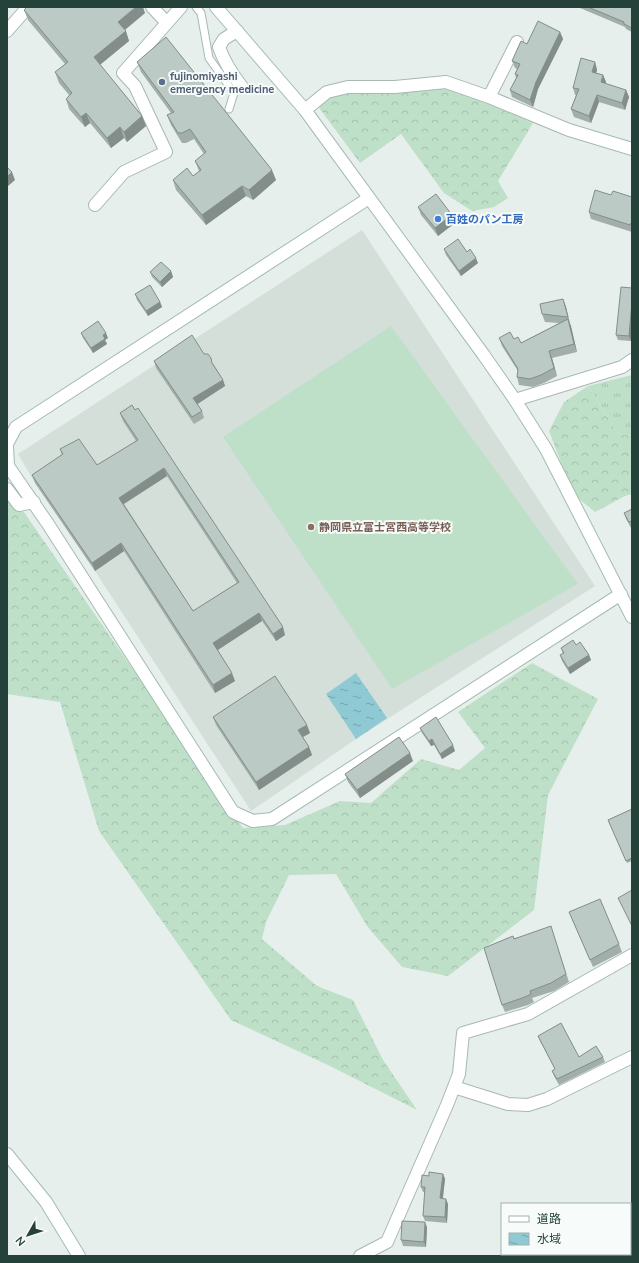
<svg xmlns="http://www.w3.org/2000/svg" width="639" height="1263" viewBox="0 0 639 1263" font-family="'Nunito Sans','Noto Sans JP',sans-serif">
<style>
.built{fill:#d4dfda}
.grass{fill:url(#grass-tufts)}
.forest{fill:url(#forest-crowns)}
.pitch{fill:#bfe0c8}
.water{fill:url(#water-ripples)}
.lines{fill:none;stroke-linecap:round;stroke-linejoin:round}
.lane-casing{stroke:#a8b8b2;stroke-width:9}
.street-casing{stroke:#a8b8b2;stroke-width:14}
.secondary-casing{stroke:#a4bbb3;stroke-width:14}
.lane{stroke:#fff;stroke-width:7}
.street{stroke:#fff;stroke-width:12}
.secondary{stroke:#fff;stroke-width:12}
.wall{fill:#a1aea9;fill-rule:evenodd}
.shaded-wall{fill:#838d89}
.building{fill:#bbcac4;stroke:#838d89;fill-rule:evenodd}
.service-dot{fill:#5c6f8a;stroke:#f7fbf9;stroke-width:1.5}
.shop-dot{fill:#3f7fe0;stroke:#f7fbf9;stroke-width:1.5}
.education-dot{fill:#8d6e63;stroke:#f7fbf9;stroke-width:1.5}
.labels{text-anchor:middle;stroke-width:4;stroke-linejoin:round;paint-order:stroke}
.service-label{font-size:11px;font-weight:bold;fill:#4e5e75;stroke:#f7fbf9;text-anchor:start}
.shop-label{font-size:11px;font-weight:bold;fill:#366cbe;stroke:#f7fbf9;text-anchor:start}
.education-label{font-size:11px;font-weight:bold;fill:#785e54;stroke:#f7fbf9;text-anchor:start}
</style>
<defs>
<pattern id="grass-tufts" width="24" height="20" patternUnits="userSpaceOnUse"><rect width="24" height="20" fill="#bfe0c8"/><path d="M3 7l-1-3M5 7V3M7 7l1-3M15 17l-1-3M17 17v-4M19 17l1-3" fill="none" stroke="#a4c1ad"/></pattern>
<pattern id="forest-crowns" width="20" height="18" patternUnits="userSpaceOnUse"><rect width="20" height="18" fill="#bfe0c8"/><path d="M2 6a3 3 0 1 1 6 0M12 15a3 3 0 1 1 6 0" fill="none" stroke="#a4c1ad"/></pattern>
<pattern id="water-ripples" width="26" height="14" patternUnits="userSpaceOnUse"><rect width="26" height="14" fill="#8ec9d4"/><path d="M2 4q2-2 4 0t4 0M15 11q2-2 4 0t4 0" fill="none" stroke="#74a5ad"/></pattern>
</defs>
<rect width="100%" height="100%" fill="#e6efeb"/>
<!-- built -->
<path class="built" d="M362,230L595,586L356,739L251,811L95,571L35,483L18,454Z"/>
<!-- grass -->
<path class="grass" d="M632,375V436L618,434L588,386Z"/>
<!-- forest -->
<path class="forest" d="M445,86L533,123L498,181L508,198L494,207L472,211L444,193L401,134L360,163L320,109L319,104L329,96L361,91L408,92Z
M588,386L618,434L632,436V494L625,496L595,512L573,494L549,431L564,402Z
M7,498L19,505L243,828L285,825L340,801L371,803L421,759L459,770L485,748L458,712L532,663L598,699L548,795L534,910L448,976L402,967L367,926L336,874L289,875L266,922L262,939L317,986L353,1000L383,1060L417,1110L330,1066L231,1020L99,831L60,702L7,694Z"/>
<!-- pitch -->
<path class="pitch" d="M391,326L578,584L392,689L223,437Z"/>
<!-- water -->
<path class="water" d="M356,673L387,718L356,739L326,694Z"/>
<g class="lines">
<!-- lane casing -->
<g class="lane-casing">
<path id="lane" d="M196,7L201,13L209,58L234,93L229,109"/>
</g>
<!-- street casing -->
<g class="street-casing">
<path id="street" d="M152,7L166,22
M7,31L28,7
M237,31L224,39L219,47C224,62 232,74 242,87
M489,97L517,42
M305,110L327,92L348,87H395L446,82L489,97L569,130L632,149
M95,205L124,172L166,152L135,86L123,73L181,7
M515,400L622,367L632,360
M7,489L19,505L34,502
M454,1087L508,1104L528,1105L547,1099L632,1057
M360,1256L387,1242L447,1105L459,1074L463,1033L528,1014L632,955"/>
</g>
<!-- secondary casing -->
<g class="secondary-casing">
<path id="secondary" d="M216,7L305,110L483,354L515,400L546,449L632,617
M7,444L16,427L369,198
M7,446L8,466L48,524L233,812L253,821L272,819L621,594
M7,1154L46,1202L79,1256"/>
</g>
<!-- lane -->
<use href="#lane" class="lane"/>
<!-- street -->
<use href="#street" class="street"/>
<!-- secondary -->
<use href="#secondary" class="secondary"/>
</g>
<!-- wall -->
<path class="wall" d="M580,7H632V32L626,29L625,27L580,8Z
M24,10L145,13L125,30L129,41L100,65L142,116L146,126L127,142L124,138L111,148L90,123L85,127L69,109L66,99L69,95L59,83L55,72L65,64L28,20Z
M560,32L563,39L538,89L533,107L512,97L510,90L516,78L515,74L517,69L515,68L512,61L527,44Z
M137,62L276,180L253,200L246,196L206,225L176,190L173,180L193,176L199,171L195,161L204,154L194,139L186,143H182L171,125L167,115L171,113L141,72Z
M595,62L597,70L596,73L603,75L606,82L605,84L626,90L629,97L625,110L599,102L591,123L574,117L571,109L576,95H575L573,88Z
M611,195L632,197V232L591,219L589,212Z
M418,207L455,223L438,236L421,215Z
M444,249L467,252L478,263L461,276L446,255Z
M171,271L173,277L162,287L152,277L150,272Z
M632,288V327L631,341L618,340L616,335Z
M135,294L160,302L162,307L148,316L137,300Z
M563,299L566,307L577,352L552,358L557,376L544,383L533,387L519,385L517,377L518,371L502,346L499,338L514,339L521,343L559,323L545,322L542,314Z
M81,333L108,338L105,340L107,344L93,353L83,338Z
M204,354L214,365L223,380L225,386L197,404L202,411L204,418L194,424L156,368L154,361Z
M132,405L285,635L276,641L262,621L218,650L235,681L215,693L124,551L95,571L35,483L32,475L62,455L60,449L97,465L136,441L123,421L120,413ZM167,476L237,583L193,611L124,504Z
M632,509V527L631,528L626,519L624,513Z
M576,645L589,655L591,660L570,674L562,661L560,655L563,654L561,648Z
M213,717L310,733L303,737L309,747L312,755L259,790L216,725Z
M420,728L455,751L442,759L434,745L431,746L422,733Z
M413,761L360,798L348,782L345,774Z
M632,809V861L627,863L608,820Z
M569,912L619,944L622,952L593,967Z
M553,933L569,982L554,991L532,998L534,1002L528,1005L505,1012L502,1005L514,938Z
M538,1036L579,1057H603L605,1062L559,1085L554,1076L552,1071L555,1069L540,1041Z
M443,1174L445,1179L443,1198L448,1204L447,1223L425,1221L423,1216L425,1192H423L421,1187L429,1176Z
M427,1227L426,1247L403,1246L401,1240Z"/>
<!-- shaded-wall -->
<path class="shaded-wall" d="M136,7H143L145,13L122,32L118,22Z
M126,31L129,41L97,67L94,57Z
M560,32L563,39L538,89L533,107L530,100L536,82Z
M595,62L597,70L595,79L592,72Z
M603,75L606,82L603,90L601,82Z
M626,90L629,97L625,110L622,103Z
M597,95L599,102L591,123L589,116Z
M86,113L90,123L85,127L81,117Z
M142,116L146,126L127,142L124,132Z
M120,127L124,138L111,148L107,138Z
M272,170L276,180L253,200L249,190Z
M12,172L15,180L7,187V177Z
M242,186L246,196L206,225L202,215Z
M452,215L455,223L438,236L435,228Z
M476,258L478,263L461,276L459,271Z
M171,271L173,277L162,287L160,282Z
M563,299L566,307L570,325L568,317Z
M160,302L162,307L148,316L146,311Z
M632,302V327L631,341L629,336Z
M568,319L571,326L577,352L574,344Z
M106,333L108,338L105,340L107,344L93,353L91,348L103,335Z
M549,351L552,358L557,376L554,368Z
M223,380L225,386L196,405L193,398Z
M164,468L167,476L122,505L119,498Z
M121,543L124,551L95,571L92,563Z
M259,613L262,621L216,651L213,643Z
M283,627L285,635L276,641L273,634Z
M589,655L591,660L570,674L568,668Z
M232,673L235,681L215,693L213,685Z
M307,725L310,733L301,738L298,730Z
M432,739L434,745L431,746L429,741Z
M453,745L455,751L442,759L440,754Z
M309,747L312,755L259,790L256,782Z
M410,753L413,761L360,798L357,790Z
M443,1174L445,1179L442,1204L440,1198Z
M446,1199L448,1204L447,1223L445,1217Z
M425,1222L427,1227L426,1247L424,1242Z"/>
<!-- building -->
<path class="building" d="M27,7H136L118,22L126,31L94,57L142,116L124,132L120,127L107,138L86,113L81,117L66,99L72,93L55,72L68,62L24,10Z
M588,7H632V28L624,24V22Z
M538,21L560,32L536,82L530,100L510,90L518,75L515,74L520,64L512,61L521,41L527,44Z
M166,37L272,170L249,190L242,186L202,215L173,180L187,168L193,176L201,170L195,161L206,152L190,129L182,133H178L167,115L174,112L137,62Z
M581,58L595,62L592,72L603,75L601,82L626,90L622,103L597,95L589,116L571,109L579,89L573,88Z
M7,167L12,172L7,177Z
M595,190L611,195L613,191L632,197V224L631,223L630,225L589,212Z
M436,194L452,215L435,228L418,207Z
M458,239L467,252L470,249L476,258L459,271L444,249Z
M161,262L171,271L160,282L150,272Z
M150,285L160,302L146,311L135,294Z
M621,287L632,288V302L629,336L616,335Z
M563,299L568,317L542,314L540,304Z
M568,319L574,344L549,351L554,368L541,375L530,379L517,377L518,369L499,338L510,332L514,339L518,337L521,343Z
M98,321L106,333L103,335L105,339L91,348L81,333Z
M192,335L204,354H208L211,358L212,363L223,380L193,398L202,411L192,417L154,361Z
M132,405L135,410L138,408L283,627L273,634L259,613L213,643L232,673L213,685L121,543L92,563L32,475L63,454L60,449L79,439L97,465L138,440L120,413ZM164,468L239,582L193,611L119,498Z
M632,509V521L629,522L624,513Z
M573,640L576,645L580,642L589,655L568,668L560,655L564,653L561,648Z
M275,676L307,725L298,730L309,747L256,782L213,717Z
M436,717L453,745L440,754L432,739L429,741L420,728Z
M399,737L410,753L357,790L345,774Z
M632,809V858L626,861L608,820Z
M632,890V926L618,898Z
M600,899L619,944L590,960L569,912Z
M551,926L566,974L551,983L530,991L531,994L525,997L502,1005L484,948L513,936L514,939Z
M561,1023L579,1057L596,1046L603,1057L557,1079L552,1071L555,1069L538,1036Z
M429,1172L443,1174L440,1198L446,1199L445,1217L423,1216L425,1187H421L422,1175L429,1176Z
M402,1221L425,1222L424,1242L401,1240Z"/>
<!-- markers -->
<circle class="service-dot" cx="162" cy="82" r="4"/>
<circle class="shop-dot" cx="438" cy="219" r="4"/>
<circle class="education-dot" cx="311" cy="527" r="4"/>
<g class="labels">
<!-- service labels -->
<g class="service-label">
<text x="170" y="80">fujinomiyashi<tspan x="170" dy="13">emergency medicine</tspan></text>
</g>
<!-- shop labels -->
<g class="shop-label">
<text x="446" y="223">百姓のパン工房</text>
</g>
<!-- education labels -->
<g class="education-label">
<text x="319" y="531">静岡県立富士宮西高等学校</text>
</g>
</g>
<!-- border -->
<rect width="639" height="1263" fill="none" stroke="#24423a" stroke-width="16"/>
<!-- legend -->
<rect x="501" y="1203" width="130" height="52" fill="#f7fbf9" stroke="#a3b1ad"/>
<rect x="509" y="1216" width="20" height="6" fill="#ffffff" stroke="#a3b1ad"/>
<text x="537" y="1223" font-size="12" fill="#24423a">道路</text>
<rect x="509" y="1233" width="20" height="12" fill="url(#water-ripples)" stroke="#a3b1ad"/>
<text x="537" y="1243" font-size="12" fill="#24423a">水域</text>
<!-- north arrow -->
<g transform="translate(28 1235) rotate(231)" stroke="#f7fbf9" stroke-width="3" paint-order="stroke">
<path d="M0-3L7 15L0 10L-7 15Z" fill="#24423a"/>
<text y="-6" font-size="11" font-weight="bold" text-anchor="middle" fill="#24423a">N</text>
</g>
</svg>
